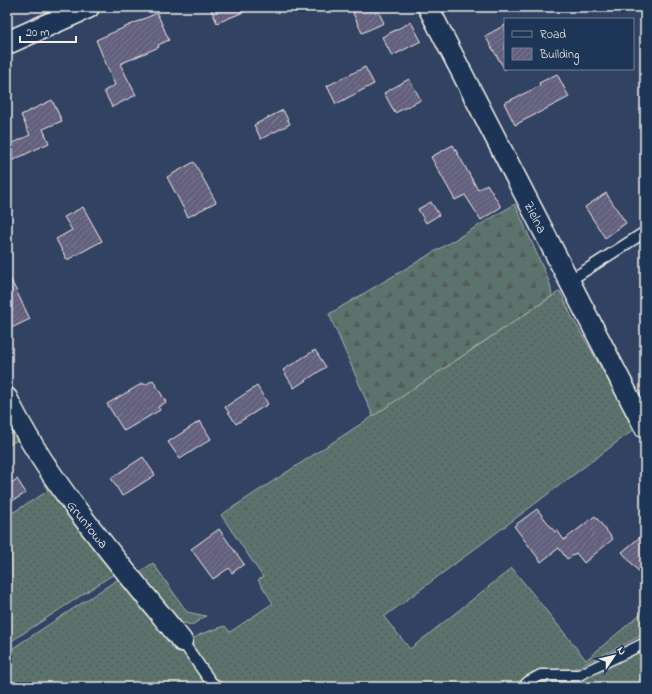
<svg xmlns="http://www.w3.org/2000/svg" width="652" height="694" viewBox="0 0 652 694" font-family="'Indie Flower',sans-serif">
<style>
.grass{fill:url(#grass-dots);stroke:#a8b2aa}
.forest{fill:url(#forest-firs);stroke:#a8b2aa}
.building{fill:url(#building-hatch);stroke:#f4f1e8}
.lines{fill:none;stroke-linecap:round;stroke-linejoin:round}
.lane-casing{stroke:#f4f1e8;stroke-width:13}
.street-casing{stroke:#f4f1e8;stroke-width:23}
.secondary-casing{stroke:#f4f1e8;stroke-width:25}
.lane{stroke:#1d3557;stroke-width:10}
.street{stroke:#1d3557;stroke-width:20}
.secondary{stroke:#1d3557;stroke-width:22}
.labels{text-anchor:middle;stroke-width:3.5;stroke-linejoin:round;paint-order:stroke}
.street-label{font-size:14px;fill:#f4f1e8;stroke:#1d3557}
</style>
<defs>
<pattern id="grass-dots" width="8" height="8" patternUnits="userSpaceOnUse"><rect width="8" height="8" fill="#5c726d"/><path d="M2 2h.1M6 6h.1" fill="none" stroke="#525b58" stroke-width="1.8" stroke-linecap="round"/></pattern>
<pattern id="forest-firs" width="22" height="20" patternUnits="userSpaceOnUse"><rect width="22" height="20" fill="#5c726d"/><path d="M5 1l3.5 6h-7zM16 11l3.5 6h-7z" fill="#525b58"/></pattern>
<pattern id="building-hatch" width="6" height="6" patternUnits="userSpaceOnUse"><rect width="6" height="6" fill="#64607e"/><path d="M-1 1l2-2M0 6l6-6M5 7l2-2" fill="none" stroke="#7b7790"/></pattern>
</defs>
<rect width="100%" height="100%" fill="#324263"/>
<filter id="ink" filterUnits="userSpaceOnUse"><feTurbulence type="fractalNoise" baseFrequency=".025" numOctaves="2"/><feDisplacementMap in="SourceGraphic" scale="8" xChannelSelector="R" yChannelSelector="G"/><feConvolveMatrix kernelMatrix="1 2 1 2 8 2 1 2 1" color-interpolation-filters="sRGB"/></filter>
<g filter="url(#ink)">
<!-- grass -->
<path class="grass" d="M560,291L572,317L636,428L384,617L410,649L512,568L586,660L645,610V634L572,670H549L532,672L515,687H7V652L120,578L178,648L201,634L225,626L230,632L273,603L258,580L263,577L221,515L373,416Z
M7,416L19,439L7,446Z
M48,481L117,572L7,644V516L48,491L44,484Z
M153,563L187,612L206,616L192,625L176,621L138,573Z
M645,649V687H532C546,676 559,684 574,681C599,674 620,656 645,649Z"/>
<!-- forest -->
<path class="forest" d="M515,204L550,284L552,296L373,416L329,314Z"/>
<!-- building -->
<path class="building" d="M210,7H256L217,23Z
M367,7H376L384,23L362,33L353,13Z
M157,13L169,40L158,45L159,47L120,64L136,95L112,107L104,91L115,85L96,40Z
M411,22L421,41L392,56L382,37Z
M505,25V70L485,36Z
M365,67L374,84L336,104L327,86Z
M557,74L569,97L515,125L504,103L540,86L539,83Z
M409,79L421,100L395,113L384,93Z
M52,100L62,121L43,129L49,143L7,163V146L30,135L21,115Z
M283,110L290,124L261,139L254,125Z
M453,145L478,190L487,184L501,207L481,220L465,195L455,200L431,157Z
M194,162L216,202L188,217L167,177Z
M606,193L626,223L605,238L585,207Z
M431,202L439,215L426,223L418,209Z
M83,207L102,241L67,260L56,239L72,230L64,217Z
M7,272L30,319L7,330Z
M315,350L326,367L294,388L283,370Z
M153,380L166,402L158,407L160,410L124,431L107,404L143,383L145,385Z
M257,386L268,404L236,424L225,407Z
M200,421L211,439L180,459L168,442Z
M143,457L155,475L122,496L111,478Z
M17,479L26,493L7,504V486Z
M537,509L555,532L557,530L564,540L595,516L613,539L584,563L576,553L567,559L559,548L541,562L514,526Z
M219,529L244,564L232,573L229,568L213,579L191,549Z
M645,533V579L622,552Z"/>
<g class="lines">
<!-- lane casing -->
<g class="lane-casing">
<path id="lane" d="M569,281L645,232
M182,641L211,682L217,687
M523,687L528,682L541,675H579L645,643"/>
</g>
<!-- street casing -->
<g class="street-casing">
<path id="street" d="M428,7L645,428
M7,398C51,488 120,563 182,641"/>
</g>
<!-- secondary casing -->
<g class="secondary-casing">
<path id="secondary" d="M7,43L88,7"/>
</g>
<!-- lane -->
<use href="#lane" class="lane"/>
<!-- street -->
<use href="#street" class="street"/>
<!-- secondary -->
<use href="#secondary" class="secondary"/>
</g>
</g>
<g class="labels">
<!-- street labels -->
<g class="street-label">
<text transform="translate(536 217) rotate(63)" y="5">Zielna</text>
<text transform="translate(88 524) rotate(51)" y="5">Gruntowa</text>
</g>
</g>
<!-- margin -->
<rect width="652" height="694" fill="none" stroke="#1d3557" stroke-width="24"/>
<rect x="12" y="12" width="628" height="670" fill="none" stroke="#f4f1e8" stroke-width="1.5" filter="url(#ink)"/>
<!-- legend -->
<rect x="504" y="18" width="130" height="52" fill="#1d3557" stroke="#738091"/>
<rect x="512" y="31" width="20" height="6" fill="#1d3557" stroke="#738091"/>
<text x="540" y="38" font-size="12" fill="#f4f1e8">Road</text>
<rect x="512" y="48" width="20" height="12" fill="url(#building-hatch)" stroke="#738091"/>
<text x="540" y="58" font-size="12" fill="#f4f1e8">Building</text>
<!-- north arrow -->
<g transform="translate(614 656) rotate(55)" stroke="#1d3557" stroke-width="3" paint-order="stroke">
<path d="M0-3L7 15L0 10L-7 15Z" fill="#f4f1e8"/>
<text y="-6" font-size="11" font-weight="bold" text-anchor="middle" fill="#f4f1e8">N</text>
</g>
<!-- scale -->
<path d="M20 36v6h56v-6" fill="none" stroke="#f4f1e8" stroke-width="2"/>
<text x="26" y="36" font-size="12" fill="#f4f1e8" stroke="#1d3557" stroke-width="3" paint-order="stroke">20 m</text>
</svg>
